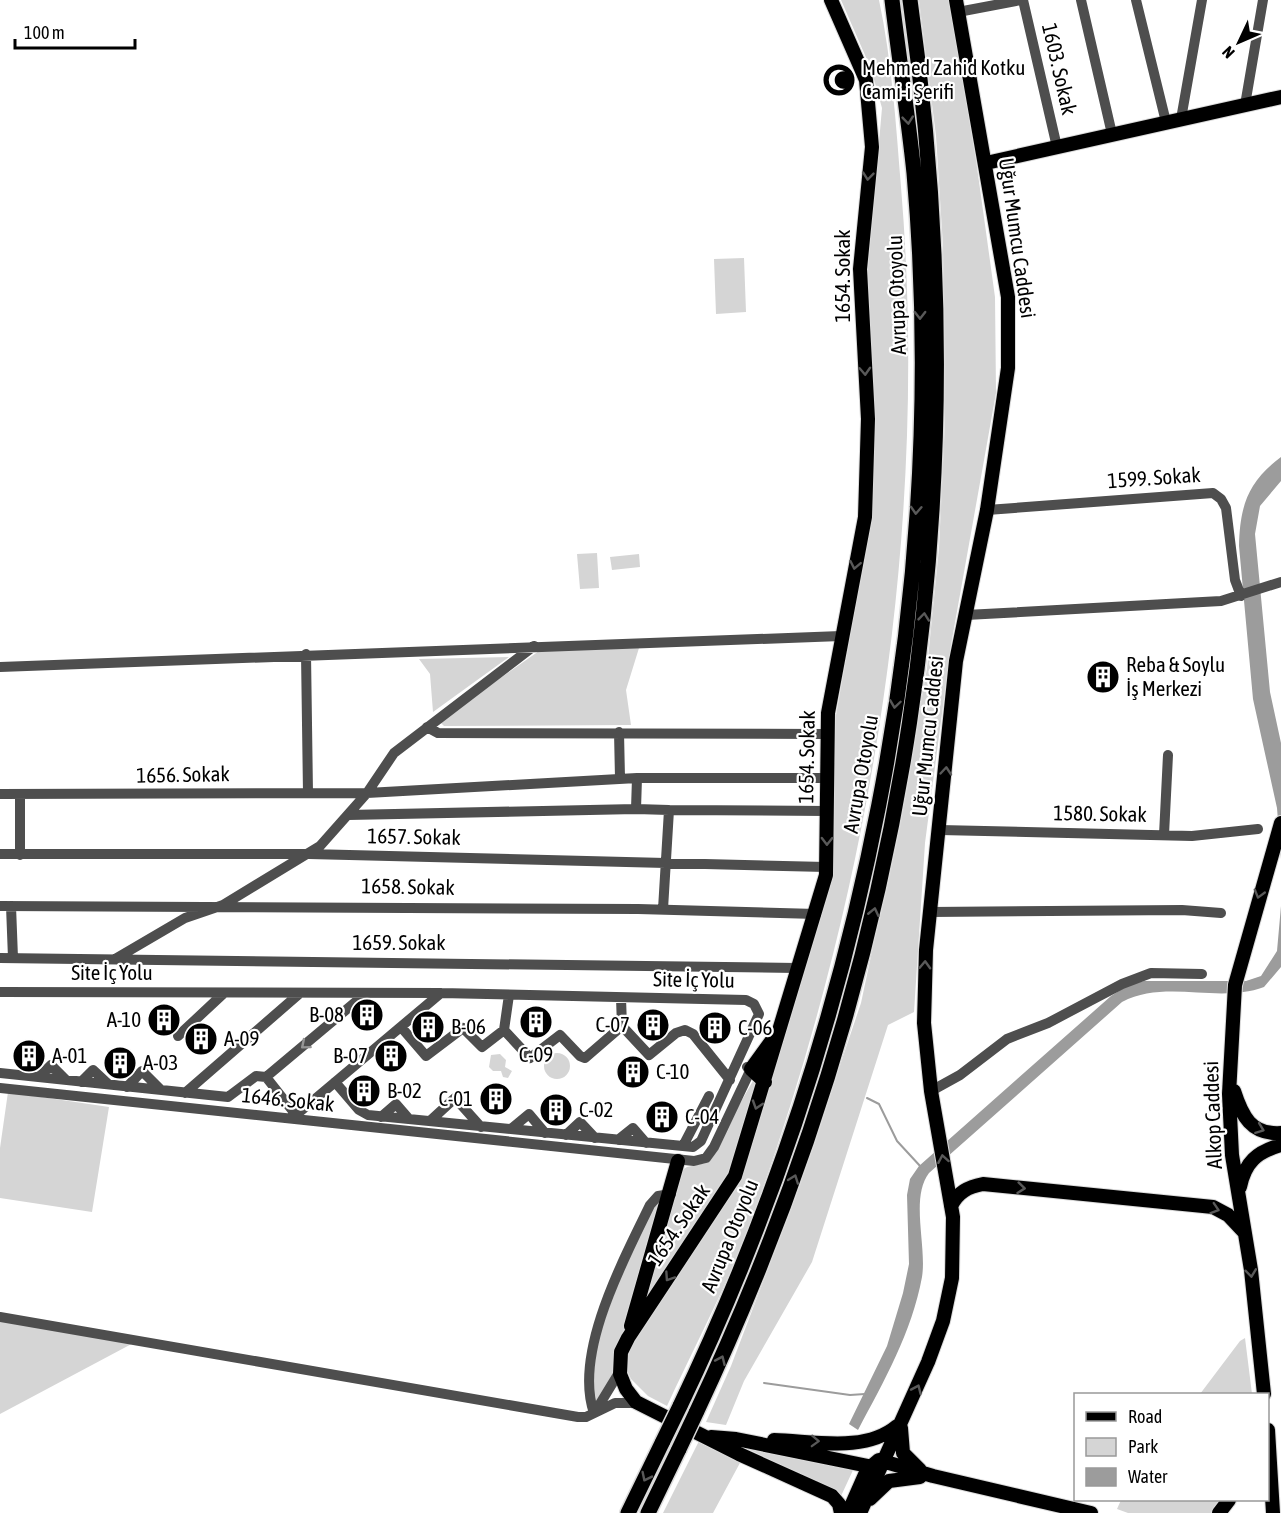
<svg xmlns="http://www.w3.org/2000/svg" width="1281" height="1513" viewBox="0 0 1281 1513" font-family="'Asap Condensed',sans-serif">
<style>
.green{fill:#d5d5d5}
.water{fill:#9c9c9c}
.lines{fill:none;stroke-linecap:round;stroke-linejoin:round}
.stream{stroke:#9c9c9c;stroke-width:2}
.major-casing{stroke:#dbdbdb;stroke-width:16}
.highway-casing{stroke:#dbdbdb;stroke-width:18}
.minor{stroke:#4e4e4e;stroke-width:10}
.major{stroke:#000;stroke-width:14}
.highway{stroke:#000;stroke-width:15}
.highway-bridge-casing{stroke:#dbdbdb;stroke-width:18;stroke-linecap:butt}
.highway-bridge{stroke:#000;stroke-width:15}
.oneway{stroke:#595959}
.oneway2{stroke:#959595}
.labels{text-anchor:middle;stroke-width:4.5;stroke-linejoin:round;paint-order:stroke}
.poi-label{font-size:21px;fill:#000;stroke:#fff;text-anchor:start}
.street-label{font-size:21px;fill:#000;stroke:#fff}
</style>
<rect width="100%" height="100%" fill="#fff"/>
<!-- green -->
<path class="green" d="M841,0H879C892,61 896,125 901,187C930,532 870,897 751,1221C728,1284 695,1345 667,1406L648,1396L631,1379L624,1364L625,1353L657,1301L738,1186L828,880L836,715L871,518L867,278L882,108L871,69Z
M919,0H949L976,160L995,297L996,393L951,645L925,843L914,1012L888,1025L812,1262L744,1381L726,1425L706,1422L731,1366L798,1190L861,1003L905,796L927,668L939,548L945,421L943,246L936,136Z
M744,258L746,312L716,314L714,259Z
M597,553L599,588L580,589L577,554Z
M639,554L640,567L612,570L610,557Z
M639,648L626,690L631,725L444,726L441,723L442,719L539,651Z
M509,657L433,712L430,674L419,659Z
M544 1066a13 13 0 1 1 26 0a13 13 0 1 1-26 0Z
M500,1054L506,1060L505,1067L512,1071L508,1078L503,1077L501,1071H493L489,1067L491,1055Z
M754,1079L758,1081L726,1179L647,1297L682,1170L687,1167L706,1163Z
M8,1092L109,1107L92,1212L0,1198V1148Z
M662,1195L620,1360L594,1413V1348L640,1225Z
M0,1317L139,1340L0,1414Z
M1245,1338L1252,1394H1200L1240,1341Z
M699,1441L741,1461L713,1513H663Z
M742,1446L854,1468L841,1496Z
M1121,1500H1221L1211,1513H1128L1117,1509Z"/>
<!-- water -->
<path class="water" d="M1281,457V481L1260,506L1255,534L1270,692L1281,743V859L1277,808L1253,699L1239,546C1240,505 1248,482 1281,457Z
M1281,906V967L1264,987C1218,1004 1166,979 1122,1002L929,1173C910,1198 927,1246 922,1277C912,1332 884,1381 858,1430L849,1424L887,1346L903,1293L909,1264L907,1195L910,1179L919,1166L1111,996L1128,985L1144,981H1246L1261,976L1277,951Z"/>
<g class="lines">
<!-- stream -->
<path class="stream" d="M867,1098L879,1104L897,1141L921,1167
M764,1383L850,1395L865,1394"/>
<!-- major casing -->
<g class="major-casing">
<path id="major" d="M831,0L866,80L872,147L860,269L868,419L865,517L828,713L826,875L735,1176L628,1338L621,1352L620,1374L626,1389L636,1402L739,1454L832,1496L839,1504L841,1513
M986,163L1281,97
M765,1082L751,1069L775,1036
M1234,1091C1242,1116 1251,1135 1281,1133
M1240,1187C1245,1162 1257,1152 1281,1145
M951,1206C958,1192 968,1187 983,1184L1213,1207L1228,1215L1244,1232
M631,1326L678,1161
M1264,1394L1251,1270L1232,1155L1229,1094L1235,985L1281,823
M901,1428L903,1453L920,1470
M1268,1430L1273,1513
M711,1437L736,1439L878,1468
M774,1440C814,1441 865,1453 897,1426
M870,1499L889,1481L920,1477
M848,1513L867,1470L879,1460L933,1476L1091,1513
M860,1513L928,1362L943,1321L952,1278L953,1217L931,1091L924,1023L926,950L956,661L987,510L1008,368V297L956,0
M1219,1513L1229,1500"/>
</g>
<!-- highway casing -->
<g class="highway-casing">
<path id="highway" d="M680,1406C861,1028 951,593 914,173C908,115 899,58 892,0
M696,1413C909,962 981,494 910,0
M628,1513L663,1441
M648,1513L679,1449"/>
</g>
<!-- minor -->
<path class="minor" d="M1023,0L1057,147
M1081,0L1112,134
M1136,0L1166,122
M958,12L1021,0
M1245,105L1263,0
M1181,119L1202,0
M987,510L1213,493L1221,499L1226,508L1235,580L1241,596
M966,615L1221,601L1281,582
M306,654L308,793
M0,667L841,636
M427,727L438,733L826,734
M619,732L620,778
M637,778H827
M0,794L367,793L637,778L636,809L669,810L663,909
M669,810L827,811
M348,815L636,809
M940,830L1192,836L1258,829
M1164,835L1168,755
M0,854H309L826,867
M20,855V794
M0,906L638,909L816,914
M11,906L13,958
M930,912L1182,910L1221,913
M0,958L797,968
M115,959L185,918L223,905L320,846L367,793L394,753L534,646
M0,992L441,993L746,1000L754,1004L759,1014L701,1141L693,1147L368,1115L359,1110L335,1082
M621,998L622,1026
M401,1027L426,1056L463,1028L482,1047L504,1030L530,1058L560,1035L580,1056L585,1058L622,1026L649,1055L676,1033L685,1030L693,1034L730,1080
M504,1030L509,995
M178,1036L224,993
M0,1073L228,1097L256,1076L266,1077
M39,1077L51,1065L66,1080
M266,1077L365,994
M266,1077L296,1115
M81,1082L93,1070L108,1084
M127,1087L142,1071L161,1090
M0,1088L694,1161L706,1158L714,1147L751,1069L747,1067
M931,1091L960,1075L1007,1039L1048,1023L1122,984L1151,973L1202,974
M185,1093L299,994
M296,1115L441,993
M381,1117L396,1104L409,1119
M430,1121L455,1098L481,1127
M511,1129L529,1114L545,1133
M566,1135L580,1122L595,1138
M618,1140L633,1128L646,1143
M683,1146L709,1096
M0,1317L578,1417H586L615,1403H638
M595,1412L620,1371
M594,1413C573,1353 624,1259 650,1205L658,1196L671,1194"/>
<!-- major -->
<use href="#major" class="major"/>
<!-- highway -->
<use href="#highway" class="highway"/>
<!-- highway-bridge casing -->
<g class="highway-bridge-casing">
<path id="highway-bridge" d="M663,1441L680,1406
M679,1449L696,1413"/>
</g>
<!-- highway-bridge -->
<use href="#highway-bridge" class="highway-bridge"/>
</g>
<!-- one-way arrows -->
<defs><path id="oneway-chevron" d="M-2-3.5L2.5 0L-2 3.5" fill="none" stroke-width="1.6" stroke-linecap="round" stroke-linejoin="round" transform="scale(1.5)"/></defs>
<g class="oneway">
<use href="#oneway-chevron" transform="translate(908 120) rotate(84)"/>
<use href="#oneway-chevron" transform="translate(868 176) rotate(96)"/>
<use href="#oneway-chevron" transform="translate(920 315) rotate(90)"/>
<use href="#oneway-chevron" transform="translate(865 371) rotate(87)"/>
<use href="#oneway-chevron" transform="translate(916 510) rotate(93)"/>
<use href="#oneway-chevron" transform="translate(855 565) rotate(101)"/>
<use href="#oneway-chevron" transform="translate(924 617) rotate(-84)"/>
<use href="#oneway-chevron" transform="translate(895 704) rotate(98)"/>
<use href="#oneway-chevron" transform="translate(946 771) rotate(-85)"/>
<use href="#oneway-chevron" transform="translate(827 841) rotate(91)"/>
<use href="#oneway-chevron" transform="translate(1259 894) rotate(106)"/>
<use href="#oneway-chevron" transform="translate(874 912) rotate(-77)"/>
<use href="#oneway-chevron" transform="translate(925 965) rotate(-88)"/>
<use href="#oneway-chevron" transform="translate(757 1105) rotate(108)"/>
<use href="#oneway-chevron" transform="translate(1260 1129) rotate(21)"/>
<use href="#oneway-chevron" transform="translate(943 1159) rotate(-100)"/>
<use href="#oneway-chevron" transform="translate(794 1179) rotate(-70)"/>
<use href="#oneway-chevron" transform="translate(1021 1188) rotate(6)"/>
<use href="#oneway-chevron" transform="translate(1215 1209) rotate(18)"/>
<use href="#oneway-chevron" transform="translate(1251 1273) rotate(83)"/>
<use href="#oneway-chevron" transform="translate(669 1277) rotate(124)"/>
<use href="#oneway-chevron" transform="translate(721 1360) rotate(-66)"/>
<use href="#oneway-chevron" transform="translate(917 1389) rotate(-66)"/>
<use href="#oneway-chevron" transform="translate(815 1441) rotate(2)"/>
<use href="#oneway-chevron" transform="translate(646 1477) rotate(116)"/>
</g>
<use class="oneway2" href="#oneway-chevron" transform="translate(305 1045) rotate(140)"/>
<!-- icons -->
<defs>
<g id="mosque-disc" transform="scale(1.725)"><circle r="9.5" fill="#000" stroke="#fff"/><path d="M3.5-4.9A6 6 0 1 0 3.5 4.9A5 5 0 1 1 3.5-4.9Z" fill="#fff"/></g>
<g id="building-disc" transform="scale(1.725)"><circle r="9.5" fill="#000" stroke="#fff"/><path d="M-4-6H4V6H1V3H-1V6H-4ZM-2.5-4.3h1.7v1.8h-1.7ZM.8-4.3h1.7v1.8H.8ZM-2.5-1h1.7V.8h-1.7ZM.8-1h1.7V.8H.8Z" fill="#fff"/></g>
</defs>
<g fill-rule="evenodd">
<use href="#mosque-disc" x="839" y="80"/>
<use href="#building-disc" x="1103" y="677"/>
<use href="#building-disc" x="367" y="1015"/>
<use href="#building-disc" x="164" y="1020"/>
<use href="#building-disc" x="536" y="1022"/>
<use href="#building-disc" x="653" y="1025"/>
<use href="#building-disc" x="428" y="1027"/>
<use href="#building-disc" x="715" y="1028"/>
<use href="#building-disc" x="201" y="1039"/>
<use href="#building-disc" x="29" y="1056"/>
<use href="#building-disc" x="391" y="1056"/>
<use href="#building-disc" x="120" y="1063"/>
<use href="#building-disc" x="633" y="1072"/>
<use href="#building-disc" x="364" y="1091"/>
<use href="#building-disc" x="496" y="1099"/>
<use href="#building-disc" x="556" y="1110"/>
<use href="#building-disc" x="662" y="1117"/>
</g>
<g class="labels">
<!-- poi labels -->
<g class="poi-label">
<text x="862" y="75">Mehmed Zahid Kotku<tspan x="862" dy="24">Cami-i Şerifi</tspan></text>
<text x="1126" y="672">Reba &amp; Soylu<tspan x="1126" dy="24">İş Merkezi</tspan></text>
<text x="344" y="1022" text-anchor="end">B-08</text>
<text x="141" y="1027" text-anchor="end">A-10</text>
<text x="630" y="1032" text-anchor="end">C-07</text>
<text x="451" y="1034">B-06</text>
<text x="738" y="1035">C-06</text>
<text x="224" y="1046">A-09</text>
<text x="536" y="1062" text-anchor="middle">C-09</text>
<text x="52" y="1063">A-01</text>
<text x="368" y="1063" text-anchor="end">B-07</text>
<text x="143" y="1070">A-03</text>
<text x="656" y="1079">C-10</text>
<text x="387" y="1098">B-02</text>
<text x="473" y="1106" text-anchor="end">C-01</text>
<text x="579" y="1117">C-02</text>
<text x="685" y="1124">C-04</text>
</g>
<!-- street labels -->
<g class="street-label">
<text transform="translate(1059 69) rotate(77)" y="7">1603. Sokak</text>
<text transform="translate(1017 238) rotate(82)" y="7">Uğur Mumcu Caddesi</text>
<text transform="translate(843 276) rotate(-90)" y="7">1654. Sokak</text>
<text transform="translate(897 295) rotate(-92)" y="7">Avrupa Otoyolu</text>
<text transform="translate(1154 478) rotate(-4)" y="7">1599. Sokak</text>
<text transform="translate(928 736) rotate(-84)" y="7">Uğur Mumcu Caddesi</text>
<text transform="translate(807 757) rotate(-89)" y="7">1654. Sokak</text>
<text transform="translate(861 774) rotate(-80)" y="7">Avrupa Otoyolu</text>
<text transform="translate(183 775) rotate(-1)" y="7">1656. Sokak</text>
<text transform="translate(1100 814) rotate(1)" y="7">1580. Sokak</text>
<text transform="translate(414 837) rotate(1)" y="7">1657. Sokak</text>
<text transform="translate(408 887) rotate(1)" y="7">1658. Sokak</text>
<text x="399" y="950">1659. Sokak</text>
<text x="112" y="980">Site İç Yolu</text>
<text transform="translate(694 980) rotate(1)" y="7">Site İç Yolu</text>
<text transform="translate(288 1100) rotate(6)" y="7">1646. Sokak</text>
<text transform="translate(1213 1115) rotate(-92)" y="7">Alkop Caddesi</text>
<text transform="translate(679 1225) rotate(-56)" y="7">1654. Sokak</text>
<text transform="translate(730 1236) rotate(-68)" y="7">Avrupa Otoyolu</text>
</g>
</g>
<!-- legend -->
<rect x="1074" y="1393" width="195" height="108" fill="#ffffff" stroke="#999999" stroke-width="1.5"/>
<rect x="1086" y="1412" width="30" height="9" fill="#000000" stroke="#999999" stroke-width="1.5"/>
<text x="1128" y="1423" font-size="18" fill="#000000">Road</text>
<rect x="1086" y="1438" width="30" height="18" fill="#d5d5d5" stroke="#999999" stroke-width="1.5"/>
<text x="1128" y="1453" font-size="18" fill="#000000">Park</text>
<rect x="1086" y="1468" width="30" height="18" fill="#9c9c9c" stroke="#999999" stroke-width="1.5"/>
<text x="1128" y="1483" font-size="18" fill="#000000">Water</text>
<!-- north arrow -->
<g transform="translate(1239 42) rotate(226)" stroke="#ffffff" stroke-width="4.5" paint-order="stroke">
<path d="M0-4.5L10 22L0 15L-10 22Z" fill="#000000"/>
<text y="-9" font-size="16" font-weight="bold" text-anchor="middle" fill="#000000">N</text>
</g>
<!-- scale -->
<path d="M15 39v9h120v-9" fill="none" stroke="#000000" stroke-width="3"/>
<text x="24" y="39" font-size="18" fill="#000000" stroke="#ffffff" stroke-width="4.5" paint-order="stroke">100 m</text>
</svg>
